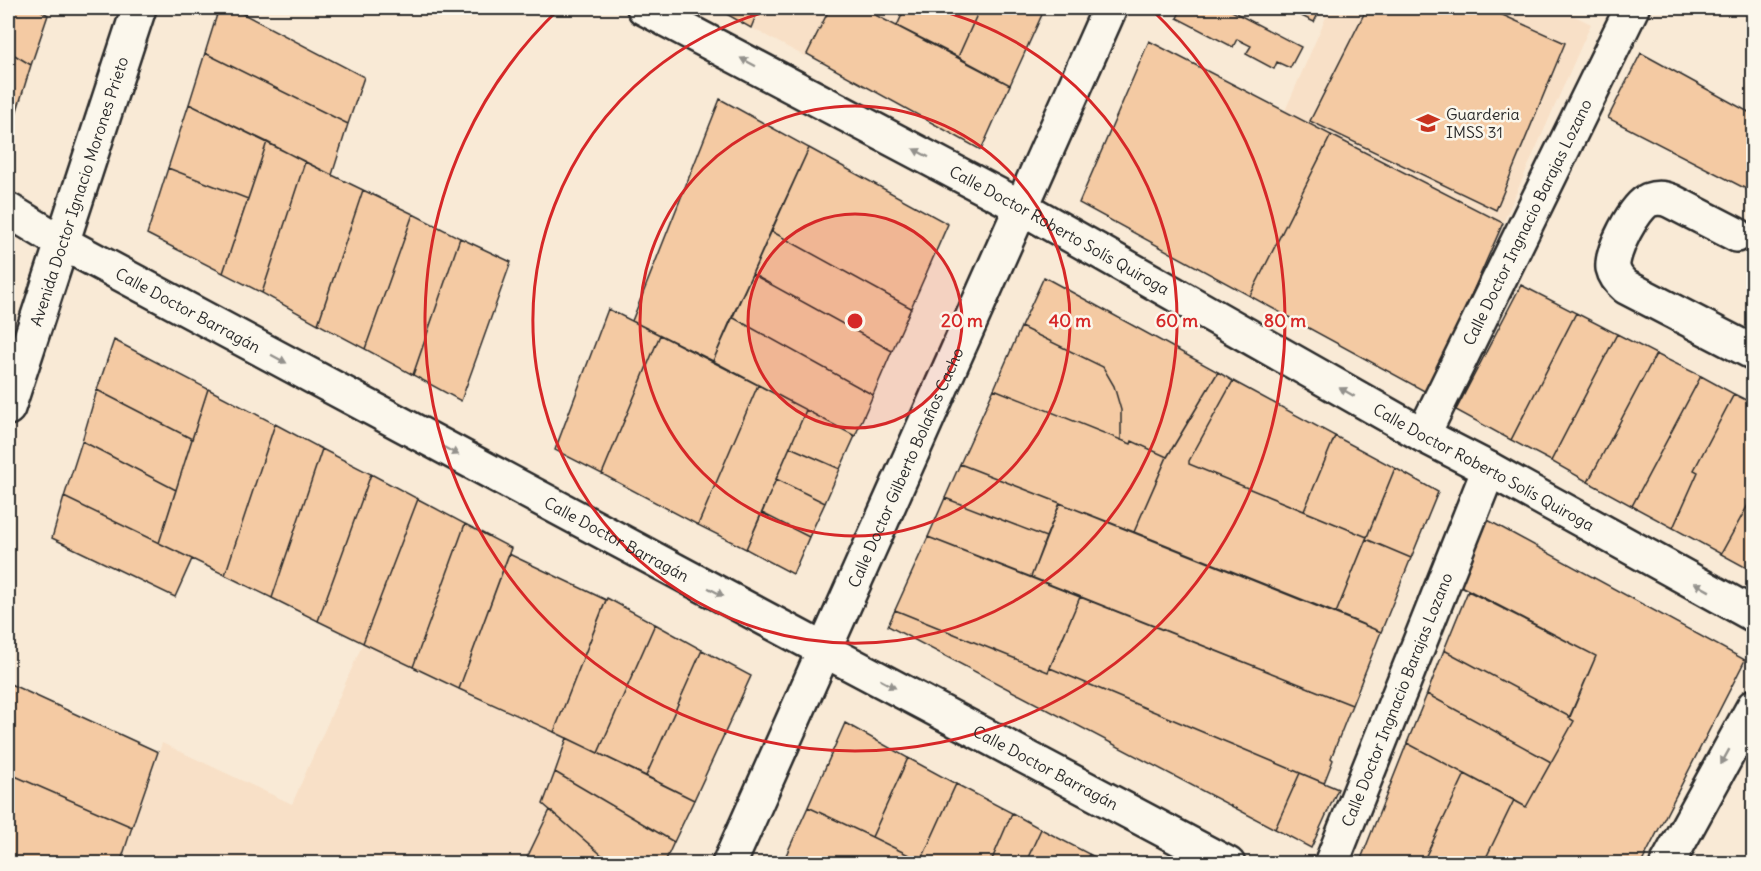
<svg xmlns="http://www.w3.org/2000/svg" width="1761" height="871" viewBox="0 0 1761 871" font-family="Delius,sans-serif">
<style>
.built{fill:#f8e0c7}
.building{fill:#f4caa3;stroke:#2b2b2b;stroke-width:1.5}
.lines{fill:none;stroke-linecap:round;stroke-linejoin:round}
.minor-casing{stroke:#2b2b2b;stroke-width:38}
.major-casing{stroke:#2b2b2b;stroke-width:38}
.minor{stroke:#fbf7ec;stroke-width:33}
.major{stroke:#fbf7ec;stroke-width:33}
.oneway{fill:#93918c}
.ring{fill:none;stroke:#d62828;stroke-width:3}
.labels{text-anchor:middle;stroke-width:5;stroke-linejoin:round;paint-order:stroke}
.poi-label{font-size:16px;fill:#2b2b2b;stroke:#fbf7ec;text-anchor:start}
.street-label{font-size:16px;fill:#2b2b2b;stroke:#fbf7ec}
.centre{fill:#d62828;stroke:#fbf7ec;stroke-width:3}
.ring-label{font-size:18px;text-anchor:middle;font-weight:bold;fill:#d62828;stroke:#fbf7ec;stroke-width:5;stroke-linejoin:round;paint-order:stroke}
</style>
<rect width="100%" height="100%" fill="#f9ead6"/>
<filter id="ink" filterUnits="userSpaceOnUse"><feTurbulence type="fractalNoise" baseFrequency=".0167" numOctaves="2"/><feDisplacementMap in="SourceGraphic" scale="12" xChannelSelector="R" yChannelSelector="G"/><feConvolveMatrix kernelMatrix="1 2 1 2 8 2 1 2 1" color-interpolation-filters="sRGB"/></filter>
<g filter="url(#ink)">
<!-- built -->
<path class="built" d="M714,8H830L806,57Z
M862,8H905L897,26Z
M1330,8H1559L1591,24L1503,223L1285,111Z
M363,643L459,689L567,738L543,804L550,810L524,863L120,864L162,743L292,804Z"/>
<!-- building -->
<path class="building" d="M8,8H37L48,15L31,65L8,51Z
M219,8H232L364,77L348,124L205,53Z
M716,8H759L751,28Z
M830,8H862L1010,85L981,150L807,54Z
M905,8H980L958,57L897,26Z
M980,8H1045L1010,85L958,57Z
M1172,8H1226L1301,47L1290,68L1277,62L1274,69L1246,54L1251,46L1237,39L1233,47L1177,18L1180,12Z
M1285,8H1321L1314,22Z
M1367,8H1487L1565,43L1496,210L1310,121Z
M1149,41L1331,135L1250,296L1079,203Z
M8,51L31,65L8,140Z
M205,53L348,124L332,175L189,104Z
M1641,53L1754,115V193L1608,118Z
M720,99L809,148L713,361L632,321Z
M189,104L267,142L248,199L168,168Z
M1331,135L1503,223L1428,393L1250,296Z
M267,142L305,162L262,293L223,273Z
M809,148L948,224L911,308L771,231Z
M305,162L363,190L318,324L262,293Z
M168,168L248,199L223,273L147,234Z
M363,190L413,214L365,349L318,324Z
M413,214L460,238L413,375L365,349Z
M771,231L911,308L892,351L752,274Z
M460,238L511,262L461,401L413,375Z
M752,274L892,351L873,395L732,317Z
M1044,277L1218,372L1167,457L1132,441L1131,444L1121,440V410L1114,386L1103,367L1021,327Z
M1521,285L1576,313L1511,440L1456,410Z
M608,309L660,335L602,474L555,450Z
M1576,313L1617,334L1551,461L1511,440Z
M732,317L873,395L855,436L713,361Z
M1021,327L1103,367L1114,386L1121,410V440L994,389Z
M1617,334L1656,354L1588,482L1551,461Z
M660,335L758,385L698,525L602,474Z
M114,340L208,389L192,439L97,390Z
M1656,354L1701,376L1632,506L1588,482Z
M1218,372L1233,381L1189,461V464L1367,537L1336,613L1134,532L1166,459Z
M1701,376L1734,394L1694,470L1698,472L1673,528L1632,506Z
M1233,381L1335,436L1304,511L1189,464V461Z
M758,385L806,410L746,549L698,525Z
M208,389L275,424L225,575L159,543Z
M994,389L1131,444L1132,441L1167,457L1134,532L960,464Z
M97,390L192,439L176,490L82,441Z
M1734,394L1754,404V494L1721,554L1673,528L1698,472L1694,470Z
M806,410L855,436L840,469L790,447Z
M275,424L322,449L272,598L225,575Z
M1335,436L1395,468L1367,537L1304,511Z
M82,441L176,490L159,543L64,497Z
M790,447L840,469L825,503L776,479Z
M322,449L371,474L318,621L272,598Z
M960,464L1060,503L1046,537L945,498Z
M1395,468L1438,492L1411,558L1366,539Z
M371,474L418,499L363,643L318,621Z
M776,479L825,503L809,537L762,513Z
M1754,494V572L1721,554Z
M64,497L192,559L175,597L52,538Z
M945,498L1046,537L1031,577L928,537Z
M418,499L465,524L413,667L363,643Z
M1060,503L1381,632L1352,705L1031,577Z
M1473,512L1745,660L1641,864H1483L1514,800L1526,807L1574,721L1569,718L1596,656L1447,579Z
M762,513L809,537L793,574L746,549Z
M465,524L511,548L459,689L413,667Z
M928,537L1080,597L1048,672L895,610Z
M1366,539L1411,558L1381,632L1336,613Z
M509,554L606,600L554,732L459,689Z
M1468,591L1596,656L1570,717L1444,650Z
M1080,597L1352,705L1331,758L1333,760L1324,783L1050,668Z
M607,598L655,624L598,753L554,732Z
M895,610L1048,672L1050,668L1300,773L1275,829L888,626Z
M655,624L702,650L646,776L598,753Z
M702,650L751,676L694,800L646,776Z
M1444,650L1570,717L1569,718L1574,721L1551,762L1427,694Z
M8,683L158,752L132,827L8,773Z
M1427,694L1551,762L1526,807L1407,743Z
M845,723L908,758L872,837L808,807Z
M567,738L694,800L674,842L555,772Z
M1407,743L1465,774L1422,864H1359Z
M908,758L956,784L921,861L872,837Z
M555,772L674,842L664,864H612L543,804Z
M8,773L132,827L120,864H20L8,858Z
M1300,773L1338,789L1311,848L1275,829Z
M1465,774L1514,800L1483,864H1422Z
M956,784L1012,813L990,864H927L921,861Z
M808,807L872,837L927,864H782Z
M550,810L612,864H524Z
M1012,813L1041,829L1025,864H990Z
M1041,829L1089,854L1085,864H1025Z
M1089,854L1108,864H1085Z"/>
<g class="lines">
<!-- minor casing -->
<g class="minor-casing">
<g id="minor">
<path id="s1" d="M644,8L1021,207L1423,435L1489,469L1754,615"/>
<path id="s2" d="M8,210L61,242L824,650L1228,864"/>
<path d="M1737,235L1671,201C1664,198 1657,197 1649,200C1634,207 1611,252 1613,268C1615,277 1620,282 1626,287L1754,353"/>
<path id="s3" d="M1423,435L1632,8"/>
<path id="s4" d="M729,864L1110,8"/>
<path id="s5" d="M1331,864L1489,469"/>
</g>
</g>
<!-- major casing -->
<g class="major-casing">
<g id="major">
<path id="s6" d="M8,408L139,8"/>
<path d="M1667,864L1754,706"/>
</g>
</g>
<!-- minor -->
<use href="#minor" class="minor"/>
<!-- major -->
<use href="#major" class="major"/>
</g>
<!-- one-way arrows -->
<defs><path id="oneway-solid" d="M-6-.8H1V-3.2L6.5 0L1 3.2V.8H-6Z" transform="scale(1.5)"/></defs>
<g class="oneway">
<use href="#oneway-solid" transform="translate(748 62) rotate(-152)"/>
<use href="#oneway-solid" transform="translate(921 153) rotate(-152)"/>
<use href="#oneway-solid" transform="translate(279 359) rotate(28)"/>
<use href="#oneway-solid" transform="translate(1347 392) rotate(-150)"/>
<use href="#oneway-solid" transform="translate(451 451) rotate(28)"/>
<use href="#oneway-solid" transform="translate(1702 587) rotate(-151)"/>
<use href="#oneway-solid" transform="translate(716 592) rotate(28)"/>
<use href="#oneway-solid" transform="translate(888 684) rotate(28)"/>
<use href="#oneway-solid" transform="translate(1725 757) rotate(119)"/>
</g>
</g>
<!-- distance rings -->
<circle cx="855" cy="321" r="107" fill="#d62828" fill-opacity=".12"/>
<g class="ring">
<circle cx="855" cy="321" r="107"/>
<circle cx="855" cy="321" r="215"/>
<path d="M930 8A322 322 0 1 1 780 8"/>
<path d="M1151 9A430 430 0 1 1 559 9"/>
</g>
<!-- icons -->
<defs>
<g id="school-bare" transform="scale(1.8)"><path d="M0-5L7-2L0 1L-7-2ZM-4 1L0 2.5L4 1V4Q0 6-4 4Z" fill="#c8321e" stroke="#fbf7ec" stroke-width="2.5" paint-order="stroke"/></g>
</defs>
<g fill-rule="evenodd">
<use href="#school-bare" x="1428" y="123"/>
</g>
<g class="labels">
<!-- poi labels -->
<g class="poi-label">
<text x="1446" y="120">Guarderia<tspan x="1446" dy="18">IMSS 31</tspan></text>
</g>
<!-- street labels -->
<g class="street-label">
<text dy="6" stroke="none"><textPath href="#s6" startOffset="228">Avenida Doctor Ignacio Morones Prieto</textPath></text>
<text dy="6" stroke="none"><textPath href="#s3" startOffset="237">Calle Doctor Ingnacio Barajas Lozano</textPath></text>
<text dy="6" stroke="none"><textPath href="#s1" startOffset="471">Calle Doctor Roberto Solís Quiroga</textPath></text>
<text dy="6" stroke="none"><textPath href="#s2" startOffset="206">Calle Doctor Barragán</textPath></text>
<text dy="6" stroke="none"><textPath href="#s1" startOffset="957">Calle Doctor Roberto Solís Quiroga</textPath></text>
<text dy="6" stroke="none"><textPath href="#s4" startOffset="434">Calle Doctor Gilberto Bolaños Cacho</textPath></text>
<text dy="6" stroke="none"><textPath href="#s2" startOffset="692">Calle Doctor Barragán</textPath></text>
<text dy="6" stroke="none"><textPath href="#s5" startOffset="177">Calle Doctor Ingnacio Barajas Lozano</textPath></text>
<text dy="6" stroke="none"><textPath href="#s2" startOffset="1178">Calle Doctor Barragán</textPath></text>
</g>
</g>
<circle cx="855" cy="321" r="9" class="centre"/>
<g class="ring-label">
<text x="962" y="327">20 m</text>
<text x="1070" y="327">40 m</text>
<text x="1177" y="327">60 m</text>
<text x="1285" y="327">80 m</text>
</g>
<!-- margin -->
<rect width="1761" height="871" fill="none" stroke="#fbf7ec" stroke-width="30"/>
<rect x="15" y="15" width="1731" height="841" fill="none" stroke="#2b2b2b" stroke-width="2" filter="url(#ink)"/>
</svg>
